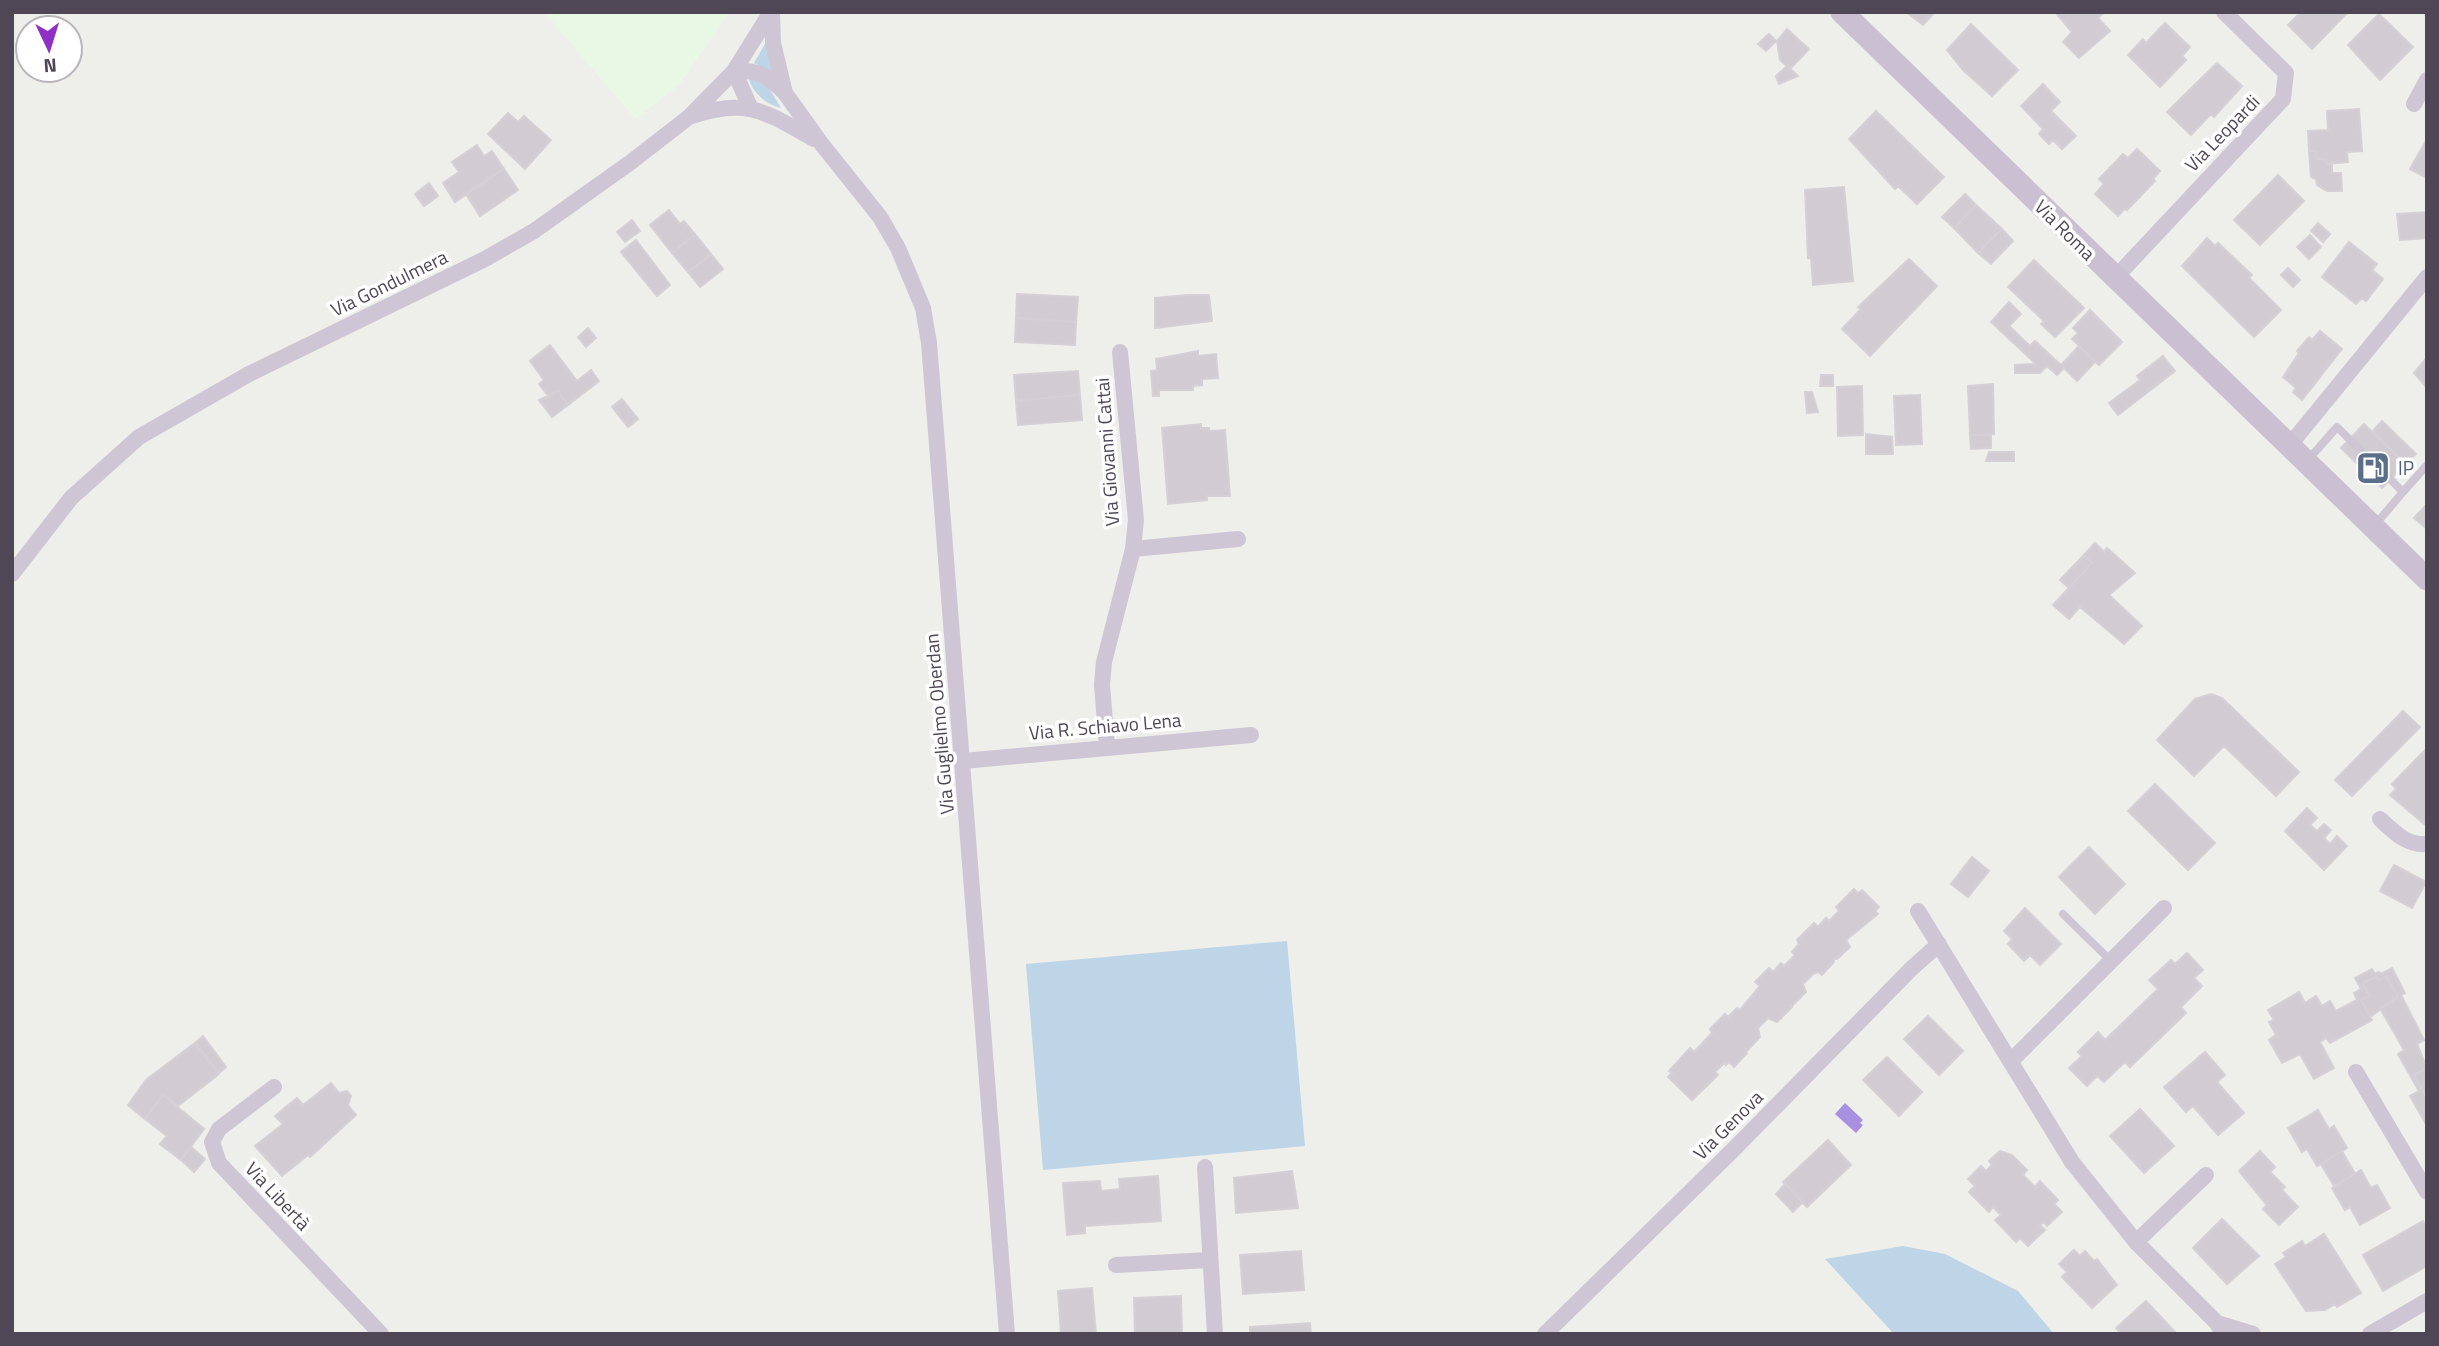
<svg xmlns="http://www.w3.org/2000/svg" width="2439" height="1346" viewBox="0 0 2439 1346" font-family="'Titillium Web',sans-serif">
<style>
.commercial{fill:#e9f8e5}
.green{fill:#bed4e7}
.water{fill:#a790df}
.building{fill:#d1ccd2;stroke:#d5d0d6;stroke-width:2}
.lines{fill:none;stroke-linecap:round;stroke-linejoin:round}
.lane{stroke:#cec6d4;stroke-width:8}
.street{stroke:#cec6d4;stroke-width:16}
.secondary{stroke:#cbc0d2;stroke-width:23}
.labels{text-anchor:middle;stroke-width:7;stroke-linejoin:round;paint-order:stroke}
.street-label{font-size:19px;fill:#4f4656;stroke:#fff}
.service-label{font-size:19px;fill:#4e5e75;stroke:#fff;text-anchor:start}
</style>
<rect width="100%" height="100%" fill="#eeeeeb"/>
<!-- commercial -->
<path class="commercial" d="M544,12H730L679,85L635,119Z"/>
<!-- green -->
<path class="green" d="M766,42L773,73L754,63Z
M751,78L769,88L781,108C765,103 755,95 749,80Z
M1287,941L1305,1146L1043,1170L1026,964Z
M1903,1246L1945,1254L2018,1291L2054,1334H1894L1825,1259Z"/>
<!-- water -->
<path class="water" d="M1845,1103L1863,1120L1860,1123L1863,1125L1856,1133L1835,1114Z"/>
<!-- building -->
<path class="building" d="M1906,12H1934V13L1923,25Z
M2055,12H2104L2098,18L2110,31L2079,58L2063,42L2072,32Z
M2301,12H2348L2312,49L2288,25Z
M2379,14L2413,47L2380,80L2348,45Z
M2165,23L2190,47L2182,56L2186,60L2160,87L2128,55L2143,39L2146,43Z
M1971,24L2018,70L1992,96L1963,70L1947,50Z
M1787,29L1809,49L1790,69L1780,60L1777,41Z
M1769,34L1776,41L1766,51L1758,44Z
M2217,63L2242,86L2214,117L2211,114L2191,135L2167,112Z
M1787,66L1798,76L1779,84L1776,76Z
M2043,84L2060,102L2051,111L2076,136L2062,149L2053,140L2049,144L2039,134L2043,129L2021,106Z
M2359,109L2362,151L2347,152L2348,162L2327,164L2326,159H2317L2316,151H2309L2308,131L2328,130L2327,111Z
M1876,111L1944,177L1917,204L1898,186L1895,189L1849,139Z
M508,113L518,122L524,116L551,140L525,169L488,134Z
M2427,139V178L2410,169Z
M477,145L484,156L492,151L504,169L455,202L443,183L459,172L452,162Z
M2137,149L2160,171L2153,179L2155,181L2127,210L2125,208L2118,216L2095,194L2104,184L2099,179L2123,154L2128,158Z
M2309,151H2316L2317,159H2326L2327,164L2332,163V173H2341L2342,191H2327L2317,185L2316,179L2311,177Z
M504,169L518,190L480,216L466,194Z
M2278,175L2304,201L2260,245L2234,220Z
M429,183L438,196L424,206L415,194Z
M1844,187L1853,281L1813,285L1811,258H1808L1805,190Z
M1965,194L1976,205L1954,228L1942,217Z
M1976,205L2002,229L1978,253L1954,228Z
M669,210L680,224L684,221L695,234L672,253L650,225Z
M2427,212V238L2400,240L2397,214Z
M632,220L640,231L625,242L617,232Z
M2318,223L2330,234L2323,242L2311,231Z
M2002,229L2013,241L1991,264L1978,253Z
M695,234L711,254L688,272L672,253Z
M2310,235L2321,247L2309,259L2297,247Z
M2207,238L2215,246L2218,243L2252,275L2249,278L2281,310L2254,337L2182,266Z
M636,240L670,285L657,296L621,252Z
M2349,242L2377,264L2372,270L2383,279L2366,301L2362,298L2356,304L2322,277Z
M711,254L723,269L700,287L688,272Z
M1909,259L1937,286L1870,356L1842,329L1861,309L1858,307Z
M2034,260L2084,308L2055,337L2041,324L2044,321L2008,287Z
M2288,268L2300,280L2293,287L2281,275Z
M1017,294L1078,297L1076,322L1016,318Z
M1188,295H1209L1212,321L1155,328V298Z
M2009,302L2021,314L2009,326L2030,346L2035,341L2064,368L2057,375L2047,366L2040,373H2015V365L2036,364L1991,322Z
M2090,310L2122,342L2099,365L2072,339L2078,333L2073,328Z
M1016,318L1076,322L1075,345L1015,342Z
M588,328L596,338L586,347L578,337Z
M2320,331L2342,349L2302,400L2293,392L2296,388L2283,377L2299,353L2297,351L2309,337L2312,340Z
M550,345L577,381L591,370L599,381L568,405L558,391L549,397L539,384L544,380L530,361Z
M2079,346L2095,362L2077,381L2061,365Z
M1198,351V356L1216,354L1218,378L1202,379V385L1193,386V390H1159V396H1153L1151,371L1157,370L1156,359Z
M2163,356L2175,371L2118,415L2109,403L2140,380L2137,376Z
M2427,357V388L2414,373Z
M1078,371L1080,395L1016,401L1014,375Z
M1821,375H1833V386H1820Z
M1993,384L1994,434L1970,435L1968,386Z
M1862,386L1863,435L1838,436L1837,387Z
M558,391L568,405L552,417L539,400Z
M1805,392H1812L1818,412L1807,413Z
M1080,395L1082,420L1018,425L1016,401Z
M1920,395L1922,444L1896,445L1894,396Z
M622,399L638,419L628,427L612,407Z
M2382,421L2416,454L2405,464L2373,431Z
M1201,424V428H1209V431L1225,430L1230,496H1207V500L1168,504L1162,428Z
M2364,424L2405,464L2382,488L2341,448Z
M1866,434L1892,437L1893,454H1866Z
M1970,435H1991V448L1971,449Z
M1989,452H2014V461H1986Z
M2427,504V529L2414,518Z
M2095,543L2104,552L2107,548L2135,573L2109,595L2142,626L2124,644L2080,607L2069,619L2053,605L2092,563L2084,555Z
M2084,555L2092,563L2069,588L2060,580Z
M2211,694L2222,698L2299,772L2276,796L2224,746L2194,776L2157,740L2195,699Z
M2403,711L2420,727L2352,796L2335,780Z
M2427,748V821L2424,824L2390,795L2396,789L2392,784Z
M2155,784L2215,843L2188,870L2128,811Z
M2307,808L2317,818L2310,825L2317,831L2324,824L2331,830L2324,838L2330,844L2337,836L2347,846L2324,870L2285,831Z
M2089,847L2125,884L2095,914L2059,877Z
M1972,857L1989,871L1968,897L1951,884Z
M2394,865L2426,882L2412,908L2380,891Z
M1854,889L1858,893L1862,890L1879,907L1875,911L1878,914L1846,940L1850,947L1837,959H1833L1834,962L1822,975L1818,972L1813,974L1803,984L1806,992L1792,1006L1789,1004L1792,1007L1777,1022L1768,1018L1758,1028L1760,1037L1748,1050L1745,1048L1747,1053L1734,1067L1729,1062L1726,1065L1724,1063L1715,1072L1718,1075L1692,1100L1668,1077L1672,1073L1669,1071L1690,1048L1694,1052L1712,1033L1710,1029L1725,1014L1728,1017L1737,1008L1740,1010L1760,986L1755,982L1769,968L1773,972L1781,963L1784,966L1795,955L1792,952L1799,944L1797,940L1814,923L1818,927L1826,918L1829,921L1839,911L1836,907Z
M2025,908L2061,944L2040,965L2030,955L2024,961L2008,944L2012,939L2004,931Z
M2187,953L2203,970L2194,978L2202,986L2181,1007L2186,1013L2130,1067L2125,1062L2104,1082L2097,1076L2087,1086L2069,1068L2082,1056L2078,1052L2098,1032L2105,1040L2158,989L2149,980L2171,960L2175,964Z
M2392,968L2405,993L2401,995L2424,1040L2417,1044L2427,1068L2414,1075L2427,1098V1126L2410,1096L2419,1091L2398,1054L2404,1050L2380,1008L2398,997L2386,976L2378,980L2376,977L2363,983L2369,996L2361,1000L2372,1020L2330,1043L2326,1038L2320,1042L2334,1068L2314,1079L2300,1054L2282,1063L2269,1040L2276,1035L2269,1022L2274,1020L2268,1010L2299,992L2305,1003L2316,996L2322,1006L2330,1001L2336,1011L2357,1000L2354,993L2361,989L2355,978L2372,969L2375,974L2379,972L2381,974Z
M2386,976L2398,997L2370,1017L2361,1000L2369,996L2363,983L2376,977L2378,980Z
M1928,1016L1963,1051L1939,1075L1904,1039Z
M203,1036L226,1067L219,1073L195,1043Z
M195,1043L219,1074L178,1106L163,1095L145,1119L128,1105L146,1080Z
M2205,1052L2225,1075L2217,1082L2244,1113L2218,1135L2193,1106L2186,1112L2164,1087Z
M1887,1057L1922,1092L1899,1116L1863,1080Z
M2427,1068V1098L2414,1075Z
M331,1083L339,1093L347,1091L351,1096L348,1105L356,1115L310,1157L308,1155L282,1176L255,1146L283,1124L275,1116L297,1098L303,1105Z
M163,1095L204,1129L181,1160L160,1144L167,1136L145,1119Z
M2140,1109L2174,1146L2144,1173L2110,1136Z
M2318,1110L2329,1129L2334,1126L2347,1148L2317,1166L2307,1149L2302,1152L2288,1128Z
M1828,1140L1851,1165L1807,1207L1783,1182Z
M191,1147L205,1159L194,1172L181,1160Z
M2000,1151L2012,1155L2027,1170L2023,1175L2035,1187L2040,1181L2058,1200L2054,1204L2062,1212L2047,1226L2044,1222L2040,1225L2045,1230L2028,1246L2020,1238L2016,1242L1995,1220L2001,1215L1993,1207L1989,1212L1969,1192L1975,1186L1968,1179L1981,1166L1986,1171L1992,1165L1989,1161Z
M2260,1151L2275,1167L2270,1172L2285,1187L2282,1190L2298,1207L2279,1225L2263,1209L2267,1205L2239,1171Z
M2342,1151L2355,1174L2334,1186L2321,1164Z
M2361,1170L2371,1188L2377,1185L2390,1208L2360,1225L2350,1207L2345,1210L2332,1188Z
M1292,1171L1298,1208L1236,1213L1234,1178Z
M1158,1176L1161,1221L1085,1226V1233L1067,1235L1063,1183L1100,1181L1101,1191L1120,1189L1119,1179Z
M1785,1184L1803,1202L1793,1212L1776,1194Z
M2222,1219L2259,1256L2227,1284L2193,1248Z
M2423,1221L2427,1228V1266L2383,1291L2363,1255Z
M2324,1234L2361,1293L2337,1307L2335,1304L2325,1310L2306,1311L2275,1264L2286,1257L2283,1253L2302,1241L2305,1246Z
M2074,1250L2080,1256L2085,1251L2094,1261L2097,1259L2117,1285L2092,1308L2062,1277L2067,1272L2059,1264Z
M1301,1251L1304,1290L1243,1294L1240,1255Z
M1092,1288L1096,1334H1061L1058,1291Z
M1181,1296L1182,1334H1135L1134,1298Z
M2146,1301L2177,1334H2121L2116,1328Z
M1310,1323L1311,1334H1250V1327Z"/>
<g class="lines">
<!-- lane -->
<path class="lane" d="M2308,460L2337,427L2403,492L2375,525
M2403,492L2427,465
M2063,914L2111,961"/>
<!-- street -->
<path class="street" d="M772,12L773,43L785,93L820,142L880,217L898,248L923,308L929,343L1007,1334
M2414,104L2427,80
M751,109L734,71C756,69 768,76 783,91
M692,116C748,97 767,113 814,139
M2115,278L2283,99L2286,73L2224,12
M2289,446L2427,277
M1133,549L1238,539
M12,574L71,498L139,437L249,374L485,259L534,231L631,162L689,117L734,71L771,12
M1107,747L1102,685L1104,662L1133,549L1136,520L1120,352
M963,761L1251,735
M2380,819C2394,832 2407,846 2427,844
M1918,911L2072,1162L2136,1242L2217,1323L2223,1334
M2011,1061L2164,908
M2356,1072L2427,1192
M274,1087L219,1129L212,1142L219,1163L381,1334
M1205,1167L1215,1334
M2136,1242L2206,1175
M1116,1265L1209,1260
M2217,1323L2253,1334
M1545,1334L1733,1150L1912,968L1939,944
M2370,1334L2427,1301"/>
<!-- secondary -->
<path class="secondary" d="M1842,12L2427,579"/>
</g>
<!-- icons -->
<defs>
<g id="fuel-square" transform="scale(1.75)"><rect x="-9" y="-9" width="18" height="18" rx="4" fill="#5c6f8a" stroke="#fff"/><path d="M-5.5-6h7V0h2V4h1.3V-2.5L3-4.5l.8-.8L6-3V5H2.5V1h-1V6h-7ZM-4.2-4.7v3.2H.2V-4.7Z" fill="#fff"/></g>
</defs>
<g fill-rule="evenodd">
<use href="#fuel-square" x="2373" y="468"/>
</g>
<g class="labels">
<!-- street labels -->
<g class="street-label">
<text transform="translate(2222 133) rotate(-46)" y="7">Via Leopardi</text>
<text transform="translate(2065 230) rotate(45)" y="7">Via Roma</text>
<text transform="translate(389 283) rotate(-26)" y="7">Via Gondulmera</text>
<text transform="translate(1107 452) rotate(-94)" y="7">Via Giovanni Cattai</text>
<text transform="translate(939 724) rotate(-95)" y="7">Via Guglielmo Oberdan</text>
<text transform="translate(1105 726) rotate(-5)" y="7">Via R. Schiavo Lena</text>
<text transform="translate(1728 1125) rotate(-45)" y="7">Via Genova</text>
<text transform="translate(278 1196) rotate(47)" y="7">Via Libertà</text>
</g>
<!-- service labels -->
<g class="service-label">
<text x="2398" y="475">IP</text>
</g>
</g>
<!-- border -->
<rect width="2439" height="1346" fill="none" stroke="#4f4656" stroke-width="28"/>
<!-- north arrow -->
<g transform="translate(49 49) rotate(176)"><circle r="33" fill="#ffffff" stroke="#b9b5bb" stroke-width="2"/>
<path d="M0-5L12 26L0 18L-12 26Z" fill="#902fc5"/>
<text y="-10" font-size="19" font-weight="bold" text-anchor="middle" fill="#4f4656">N</text>
</g>
</svg>
